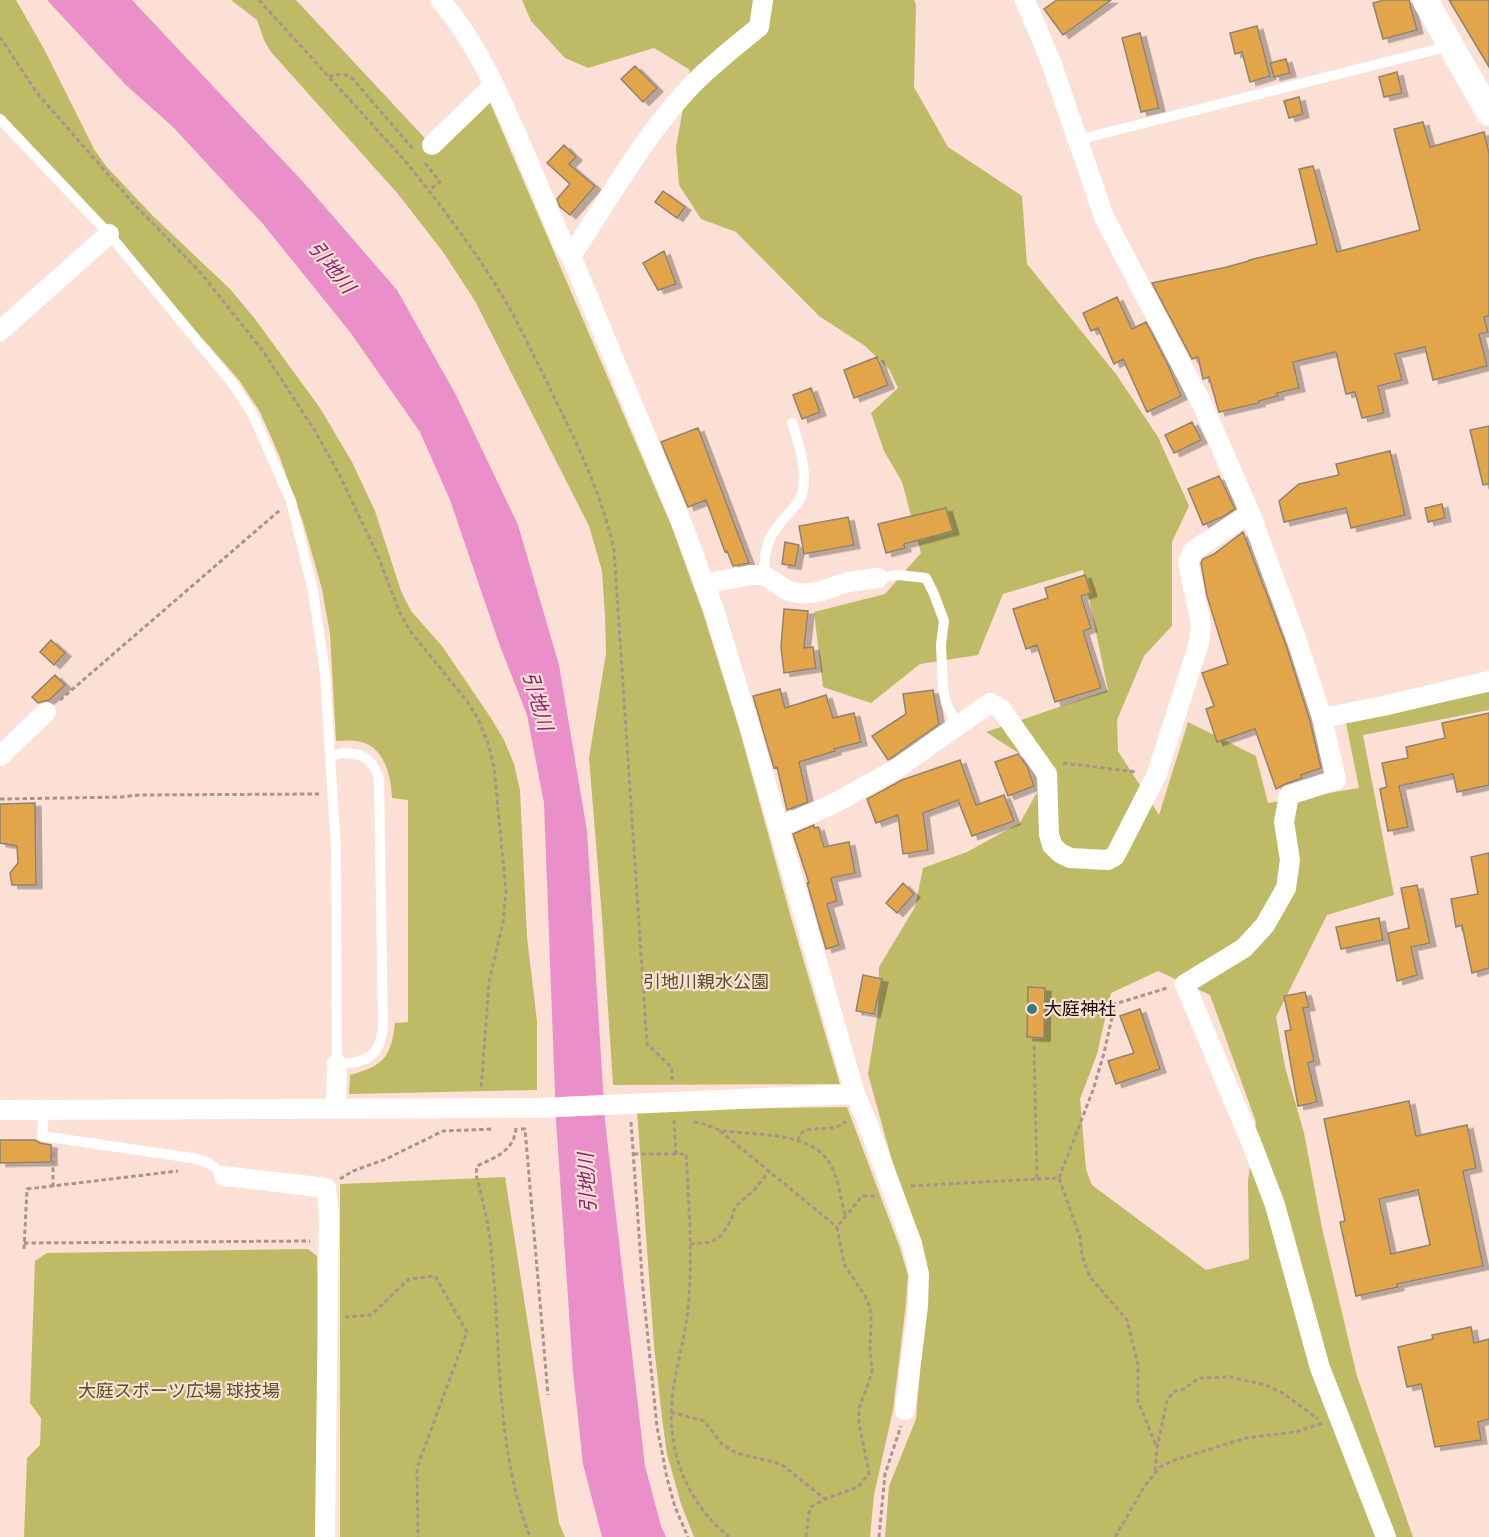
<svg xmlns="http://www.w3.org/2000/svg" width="1489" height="1537" viewBox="0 0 1489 1537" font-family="'IBM Plex Sans','Noto Sans JP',sans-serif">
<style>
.green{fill:#bfba66;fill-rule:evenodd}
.water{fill:#ea8fc9}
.building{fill:#e3a548;stroke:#91826e;stroke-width:1.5;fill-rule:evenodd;filter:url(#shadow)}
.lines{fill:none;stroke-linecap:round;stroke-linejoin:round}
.path{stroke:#a9948c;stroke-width:3;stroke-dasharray:4.5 3;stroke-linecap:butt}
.service{stroke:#fff;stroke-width:10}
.minor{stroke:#fff;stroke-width:20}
.tertiary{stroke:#fff;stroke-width:26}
.poi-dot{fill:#357e80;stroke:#fce0d5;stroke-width:2}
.labels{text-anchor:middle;stroke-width:4.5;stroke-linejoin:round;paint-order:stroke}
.park-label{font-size:18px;fill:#555225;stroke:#fce0d5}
.poi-label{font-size:18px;fill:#130a07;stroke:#fce0d5;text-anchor:start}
.water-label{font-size:20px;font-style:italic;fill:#8a216c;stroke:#fce0d5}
</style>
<defs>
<filter id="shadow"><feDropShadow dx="6" dy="3.5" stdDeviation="0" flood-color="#0004"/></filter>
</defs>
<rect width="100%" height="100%" fill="#fce0d5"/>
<!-- green -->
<path class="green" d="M0,0H16L44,49L94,149L106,166L153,216L230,289L255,319L320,408L352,462L375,511L401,591L411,611L442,646L491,718L504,740L514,764L520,790L527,937L537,1021V1090L349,1094L350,1075C384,1066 391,1057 395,1023L408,1022V800L392,798C391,775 384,744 356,741C350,740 343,741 336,741L330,634L322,589L303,522L279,455L260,412L239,380L210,347L132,263L0,113Z
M231,0H296L435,149L488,98L671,525L703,613L739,728L792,921L840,1084L613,1085L602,917L589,758L606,653L605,616L602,571L589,526L475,301L443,252L398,194L271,52L264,40L257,20Z
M522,0H914L916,5L914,87L948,147L1022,196L1027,264L1116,374L1158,437L1189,506L1172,542V626L1144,656L1117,720L1118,751L1159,815L1188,722L1256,756L1268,803L1359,788L1346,723L1489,692V710L1363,735L1394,895L1327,915L1276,1017L1285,1067L1304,1133L1322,1228L1357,1376L1413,1537H885L889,1486L916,1419L928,1274L908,1218L868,1074L878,1012L879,967L915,907L923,868L967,852L1020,823L1048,772L986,732L1108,690L1083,570L1003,594L978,655L920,664L871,703L823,687L814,612L885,594L921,553L902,482L884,451L871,413L898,388L889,369L865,346L819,316L736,232L701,219L679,185L676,147L690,70L654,48L588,68L565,58L531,21ZM1158,971L1210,995L1256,1122L1248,1181L1249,1259L1206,1270L1092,1185L1086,1169L1080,1099L1097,1054L1111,993Z
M847,1107L900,1248L908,1275L906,1304L893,1410L874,1495L870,1537H694L681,1504L667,1454L662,1418L654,1346L637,1110Z
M505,1177L559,1523L565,1537H340V1184Z
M308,1249L317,1256L320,1537H24L27,1458L40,1445L41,1418L30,1403L35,1261L47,1253Z"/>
<!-- water -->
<path class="water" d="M47,0H132L305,184L397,290L456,395L518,525L559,665L587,831L605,1121L645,1466L661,1526L666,1537H602L583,1464L573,1372L556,1120L544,803L527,715L500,646L450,500L420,432L350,332L263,224L173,127L126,85Z"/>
<!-- building -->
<path class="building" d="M1057,0H1111L1063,35L1044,9Z
M1384,0H1409L1417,30L1383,39L1373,3Z
M1449,0H1489V67Z
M1257,26L1270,76L1250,82L1242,52L1235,54L1230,33Z
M1140,33L1159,108L1141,112L1122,38Z
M1286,59L1290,73L1274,77L1270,63Z
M635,66L657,88L643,102L621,79Z
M1397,72L1402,93L1384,97L1379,77Z
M1299,97L1303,114L1289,118L1284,101Z
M1423,122L1430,147L1484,132L1489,153V316L1484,317L1488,332L1479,334L1487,366L1433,380L1425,347L1395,354L1402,380L1378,386L1384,413L1362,418L1355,392L1346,394L1336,352L1293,362L1299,388L1277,393L1278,396L1259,401V403L1219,412L1209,377L1203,379L1198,357L1192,359L1152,283L1227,267L1249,261V260L1317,244L1299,169L1313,166L1337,252L1420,230L1394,129Z
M564,145L576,157L569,164L595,186L570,215L560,207L557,199L570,184L547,163Z
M663,191L685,207L677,218L655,202Z
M664,251L676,284L658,290L643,263Z
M1117,297L1132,329L1146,322L1168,365L1181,396L1147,412L1123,359L1114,364L1098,328L1091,331L1083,313Z
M877,357L888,385L854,398L844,370Z
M811,388L820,412L802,419L793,395Z
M1192,422L1201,440L1174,453L1165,435Z
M1489,426V484L1483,485L1470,430Z
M698,428L749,563L733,566L727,551L725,552L706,500L688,507L661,442Z
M1390,451L1405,515L1351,528L1346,508L1284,522L1279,501L1299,484L1339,475L1336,464Z
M1219,476L1235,509L1224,516L1203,525L1188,489Z
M1442,504L1445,518L1428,522L1425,508Z
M946,508L953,531L904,544L905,548L886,553L878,524Z
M848,517L854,545L804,554L799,526Z
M1243,532L1286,645L1310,721L1321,768L1301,775L1302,778L1285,784L1276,789L1255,729L1217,742L1206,709L1214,706L1202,673L1228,664L1207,596L1201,563L1203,559L1214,554Z
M785,542L799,545L795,566L782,564Z
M1085,575L1091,593L1081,596L1091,628L1083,631L1101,688L1055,702L1037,645L1026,649L1013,609L1048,598L1045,588Z
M784,609L808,611L804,648L813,647L816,668L784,673L781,647Z
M51,640L65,653L54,665L40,652Z
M55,675L65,685L49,700L38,703L32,697Z
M780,689L785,708L826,695L833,718L854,713L861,742L834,749L835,751L799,762L808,802L787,810L777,767L774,768L753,696Z
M933,690L939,724L888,760L872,736L906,714L903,694Z
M1489,713V785L1457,792L1453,774L1399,786L1408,827L1388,831L1380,789L1387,787L1382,763L1408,758L1406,747L1445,738L1442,723Z
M1018,754L1027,766L1034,786L1008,796L995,762Z
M960,760L976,805L1004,795L1014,821L972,836L958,800L923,813L928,850L903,854L898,815L876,823L867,799L902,780Z
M35,803L36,885H12L10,873L18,863L17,846L0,843V804Z
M814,825V828L818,827L824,847L849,842L855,873L831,878L837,901L827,904L839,945L826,949L807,883H809L793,834Z
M1489,853V968L1472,973L1462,925L1456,927L1451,899L1478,894L1471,857Z
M903,883L914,894L897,913L886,903Z
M1417,885L1430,943L1411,947L1417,975L1397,981L1388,933L1409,928L1401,888Z
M1379,918L1383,940L1341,949L1336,927Z
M863,975L882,979L874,1014L856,1011Z
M1028,987L1045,988L1044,1038L1027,1037Z
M1305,992L1309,1007L1303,1008L1314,1061L1308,1063L1317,1102L1298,1106L1285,1031L1291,1030L1284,996Z
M1140,1009L1160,1069L1116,1084L1108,1061L1134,1053L1120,1016Z
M1409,1101L1416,1136L1467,1125L1476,1168L1463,1171L1483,1266L1397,1284L1398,1287L1356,1296L1340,1222L1345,1221L1324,1119ZM1418,1190L1430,1245L1391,1254L1379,1199Z
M0,1140H35L40,1143L51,1145V1162L0,1163Z
M1471,1327L1474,1343L1489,1339V1419L1478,1422L1481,1440L1435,1447L1421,1384L1407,1387L1398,1347L1433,1339L1432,1335Z"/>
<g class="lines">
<!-- path -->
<path class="path" d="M259,0L400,155C439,202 478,254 509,307C524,335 538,364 552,393C577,443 602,495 614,550L647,1044L672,1068V1083
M0,37L37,93L133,203L200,272L263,351L315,431L339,474L378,556L400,613L410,631L467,701L478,719L488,743L494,767L506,892L503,922L489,982L481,1090
M329,77C339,73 344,73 353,79L413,149
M425,163L440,182L429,190
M60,700L280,510
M1063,763L1137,772
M0,799L122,797L139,795L319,794
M674,1120L676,1154H686C689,1206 693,1258 688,1310C685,1337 677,1363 673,1391C665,1447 685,1501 729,1537
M631,1122L643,1290L657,1427L667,1478L675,1507L688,1537
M694,1122C704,1122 711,1128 720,1130C752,1136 804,1131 826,1158C838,1172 840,1198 845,1215
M516,1128C514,1151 496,1157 477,1166L476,1174C482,1198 489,1224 491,1249C502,1348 494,1443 530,1537
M521,1129H525L548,1395
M720,1131L837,1227
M798,1141C801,1119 831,1137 846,1121
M634,1154H676
M1059,1178L1093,1090L1104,1053L1115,1004L1167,988
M340,1179L353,1171L386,1159L443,1131L493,1129
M1037,1179L1059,1178L1080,1237L1082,1256L1090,1277L1127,1320L1138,1365V1401L1157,1448
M911,1186L1037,1179L1034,1044
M53,1187V1152
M24,1243L310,1241
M690,1244L711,1242L721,1236L731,1220L735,1207L755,1189L769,1171
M24,1249L27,1189L178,1171
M345,1317L371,1315L409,1279L435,1276L467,1332L417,1468L418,1537
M671,1412L704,1421L722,1444L736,1453L781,1464L825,1499
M1155,1471L1157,1448L1167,1401L1173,1392L1184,1389L1199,1378L1230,1377L1266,1385L1284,1394L1318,1419
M806,1537L809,1513L811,1507L825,1499L858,1487L869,1473L859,1423V1408L869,1382L872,1370L870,1351L871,1319L870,1307L865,1296L844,1264L837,1227L862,1196H876
M879,1537L885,1474L901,1426
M1115,1537L1144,1487L1160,1467L1175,1460L1246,1438L1295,1432L1323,1423"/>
<!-- service -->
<path class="service" d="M0,119L109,234L233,384L253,415L291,501L313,591L325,673L330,756
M1077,140L1450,46
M764,575C764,547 768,536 787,515C792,510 798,504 801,497C809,474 799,445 792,423
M878,578L898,575L926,578L934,594L944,621L941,645L943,688L946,703L957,726
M343,753C364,753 372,759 379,779L383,1027C380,1057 366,1063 337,1064L336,847L330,756Z
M44,1110L42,1136L192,1158C206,1161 214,1165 224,1176"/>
<!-- minor -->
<path class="minor" d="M440,0C476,41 497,91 519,140C534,176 549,211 564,246L571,256L681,521L714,610L750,728L855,1094L867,1122L912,1244L919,1274L918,1306L905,1410
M1025,0L1051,62L1104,217L1203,406L1250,513L1297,641L1322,718L1383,706L1489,681
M432,145L494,85
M571,256C609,199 643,137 690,87C711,65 736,46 759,27L763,0
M0,331L109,234
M704,584L751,575H764L788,591L804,594L821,591L848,582L878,578
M1322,718L1336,780L1289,795L1284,822L1290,860L1286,888L1265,925L1244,948L1185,984L1251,1142L1275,1205L1320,1368L1386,1537
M0,756L46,712
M779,827L833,804L896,769L990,703L1001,709L1047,774L1049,834L1052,845L1060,853L1070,858L1108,860L1115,856L1157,774L1199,643L1201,625L1188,562L1193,551L1250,513
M336,1108L337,1064
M0,1110L536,1108L855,1094
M224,1176L326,1188L329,1213L325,1537"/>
<!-- tertiary -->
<path class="tertiary" d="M1425,0L1489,113"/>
</g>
<!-- markers -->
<circle class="poi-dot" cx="1032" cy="1009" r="6"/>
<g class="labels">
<!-- park labels -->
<g class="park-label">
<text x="706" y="988">引地川親水公園</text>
<text x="179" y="1397">大庭スポーツ広場 球技場</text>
</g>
<!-- poi labels -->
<g class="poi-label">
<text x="1044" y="1015">大庭神社</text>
</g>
<!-- water labels -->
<g class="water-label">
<text transform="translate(332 267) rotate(51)" y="7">引地川</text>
<text transform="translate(538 701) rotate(74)" y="7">引地川</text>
<text transform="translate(587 1183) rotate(-93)" y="7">引地川</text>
</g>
</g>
</svg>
